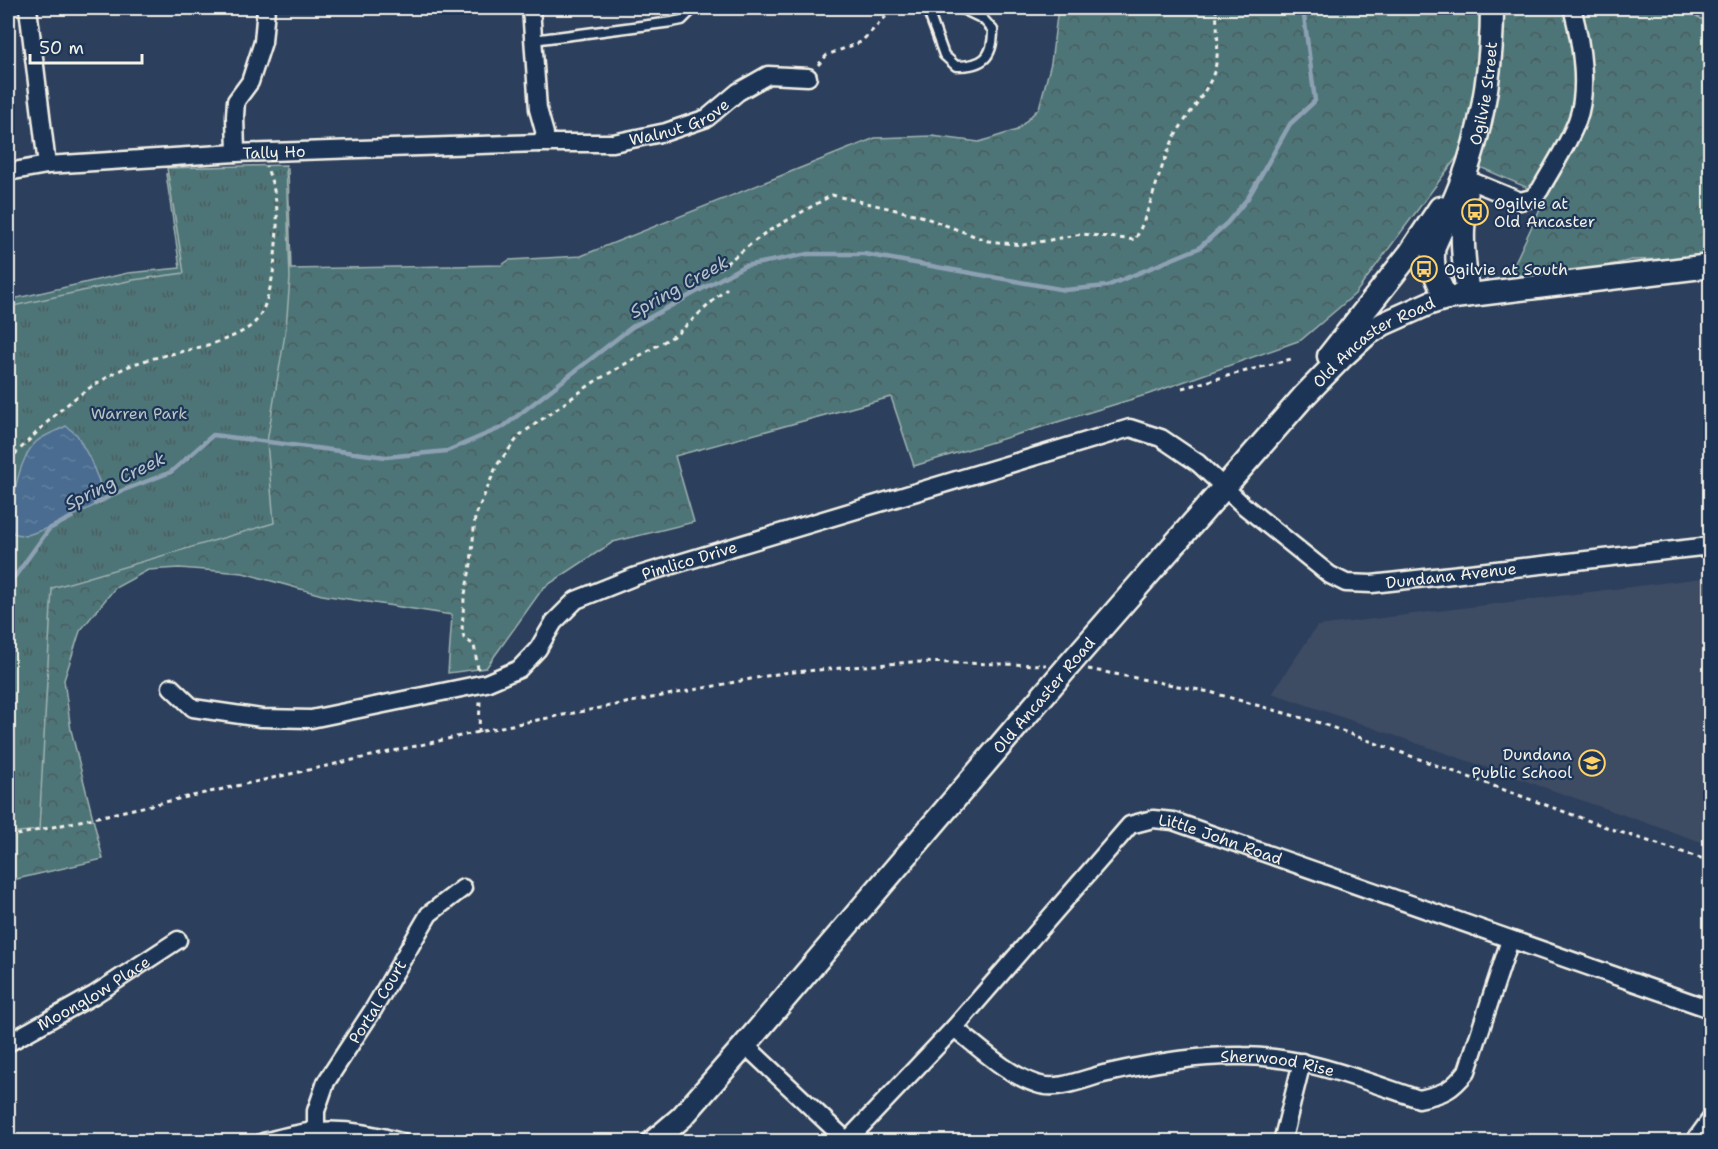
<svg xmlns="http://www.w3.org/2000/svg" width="1718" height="1149" viewBox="0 0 1718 1149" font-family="'Shantell Sans',sans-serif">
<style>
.built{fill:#3e4b63}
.forest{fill:url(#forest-crowns);stroke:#a0b2b0;stroke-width:1.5}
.park{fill:url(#park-tufts);stroke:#a0b2b0;stroke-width:1.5}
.water{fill:url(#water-ripples);stroke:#8da1b3;stroke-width:1.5}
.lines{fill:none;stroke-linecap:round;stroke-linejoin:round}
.stream{stroke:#8da1b3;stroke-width:4.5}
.lane-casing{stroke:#f4f1e8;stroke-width:13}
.street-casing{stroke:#f4f1e8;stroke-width:21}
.secondary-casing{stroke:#f4f1e8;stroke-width:27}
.path{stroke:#f4f1e8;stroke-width:3;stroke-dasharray:4.5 4.5;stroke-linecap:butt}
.lane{stroke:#1d3557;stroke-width:8}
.street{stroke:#1d3557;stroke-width:16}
.secondary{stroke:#1d3557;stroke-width:22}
.labels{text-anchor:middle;stroke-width:4.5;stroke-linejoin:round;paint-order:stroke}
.street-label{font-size:16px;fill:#f4f1e8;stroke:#1d3557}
.poi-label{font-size:16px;fill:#f4f1e8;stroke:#1d3557;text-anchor:start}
.park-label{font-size:16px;fill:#bac5c1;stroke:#1d3557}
.water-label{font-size:18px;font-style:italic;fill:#b8c2c9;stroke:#1d3557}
</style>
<defs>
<pattern id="forest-crowns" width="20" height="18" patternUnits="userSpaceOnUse" patternTransform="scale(1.5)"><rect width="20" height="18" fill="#4d7478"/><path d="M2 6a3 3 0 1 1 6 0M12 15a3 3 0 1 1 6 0" fill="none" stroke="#4b5c5c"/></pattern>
<pattern id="park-tufts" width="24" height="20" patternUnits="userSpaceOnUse" patternTransform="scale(1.5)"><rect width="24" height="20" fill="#4d7478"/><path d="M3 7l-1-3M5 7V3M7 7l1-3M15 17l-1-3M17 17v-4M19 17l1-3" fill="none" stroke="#4b5c5c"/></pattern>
<pattern id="water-ripples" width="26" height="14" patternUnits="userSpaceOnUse" patternTransform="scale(1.5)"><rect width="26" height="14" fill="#496c90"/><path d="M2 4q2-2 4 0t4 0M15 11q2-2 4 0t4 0" fill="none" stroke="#6481a0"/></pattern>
</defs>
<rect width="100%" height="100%" fill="#2c3f5c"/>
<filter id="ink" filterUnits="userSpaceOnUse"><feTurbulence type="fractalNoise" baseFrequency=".0167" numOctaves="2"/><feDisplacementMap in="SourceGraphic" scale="12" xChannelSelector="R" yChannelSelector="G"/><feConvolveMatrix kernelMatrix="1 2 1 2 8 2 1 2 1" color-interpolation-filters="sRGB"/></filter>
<g filter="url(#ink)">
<!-- built -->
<path class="built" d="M1710,577V845L1272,693L1317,626Z"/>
<!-- forest -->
<path class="forest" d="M1058,8H1683L1710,24V258L1632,260L1547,280L1510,273L1546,196L1457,157L1355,294L1301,340L1149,394L914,466L891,397L675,456L694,522L613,542L543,588L486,668L448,673L452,615L322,595L243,573L179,568L148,570L115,588L80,631L64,680L71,730L103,859L8,881V300L128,273L180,268L166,174L288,169L291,269L502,265L509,260L581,256L875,138L932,136L979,142L1017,130L1039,108L1051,63Z"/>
<!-- park -->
<path class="park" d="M286,165L290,278L286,328L267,442L274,523L52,588L39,830L8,833V307L133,280L184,273L167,168Z"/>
<!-- water -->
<path class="water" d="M66,426L77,435L90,459L99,481V503L56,525L25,536L12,533C9,509 18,459 36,442C44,435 57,431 66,426Z"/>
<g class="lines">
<!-- stream -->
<path class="stream" d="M95,504L116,493L171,472L213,435L386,457L447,451L503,427L632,327L744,266L808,254H864L1065,290L1107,286L1199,248L1227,223L1248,198L1290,124L1315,101L1303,8
M8,586L49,529L72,517"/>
<!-- lane casing -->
<g class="lane-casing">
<path id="lane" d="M927,8L944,55L956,66C983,66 993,58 993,30L983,19L960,8
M533,40L672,22L682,20L694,8"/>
</g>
<!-- street casing -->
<g class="street-casing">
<g id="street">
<path d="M28,8L47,165"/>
<path d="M531,8L538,109L545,134L540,143"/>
<path d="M236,153L235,116L236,101L250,82L263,42L266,8"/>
<path id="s1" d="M8,172L47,165L236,153L540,143H613L666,132L707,118L738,92L768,75L808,77"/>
<path d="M1464,178L1520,201L1532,198L1540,190C1552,168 1568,145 1577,121C1589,90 1581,42 1573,11"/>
<path id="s2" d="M171,687L193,708L261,718L311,719L486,683L519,669L538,649L554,622L576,600L636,576L1130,428L1161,438L1198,463L1243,505L1330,575L1346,583L1372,584L1710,546"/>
<path id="s3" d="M954,1028C980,1048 1006,1074 1037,1084C1058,1092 1087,1077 1108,1073C1151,1063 1199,1055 1243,1056C1304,1056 1362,1080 1419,1099C1444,1094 1452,1090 1467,1071L1510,940"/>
<path id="s4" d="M8,1043L94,995L178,940"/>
<path d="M745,1045L847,1141"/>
<path id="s5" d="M316,1131V1111L326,1082L373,1010L429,914L463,888"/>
<path d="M263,1142C280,1138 300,1132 318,1131C346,1129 374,1134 401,1142"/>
<path id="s6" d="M846,1142L954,1028L1130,825L1153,819L1173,821L1710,1009"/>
<path d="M1282,1142L1302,1062"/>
<path d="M1694,1142L1710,1120"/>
</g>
</g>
<!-- secondary casing -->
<g class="secondary-casing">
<g id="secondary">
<path d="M1465,183C1467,200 1464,213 1463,230C1462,252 1465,273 1468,295"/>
<path id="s7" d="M1446,298C1437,279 1430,267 1434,246C1446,218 1460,191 1469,162C1485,112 1492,60 1492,8"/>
<path d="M1329,356L1410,253L1440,208"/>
<path id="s8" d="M653,1142L682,1117L745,1045L1069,665L1304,396L1341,358L1366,335L1383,324L1430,303L1446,298L1710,266"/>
</g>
</g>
<!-- path -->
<path class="path" d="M818,65L827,55L861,42L894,8
M719,269L765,233L832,195L918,215L988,241L1023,245L1082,234L1135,240C1152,207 1158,170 1175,136C1185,118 1208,91 1214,72C1220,52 1217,29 1216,8
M1182,388L1295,358
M8,461C37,433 65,401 101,381C112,374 125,367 137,363C169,352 235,345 256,321C268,307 274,273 275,256C278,220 280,200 266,166
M478,669L474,645L464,638L462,630L464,599L471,564L475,517L497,465L520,435L594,382L677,334L727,288
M1088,669L1210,692L1320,723L1620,832L1710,861
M479,733L480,700
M8,837L501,727L782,673L912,662L1046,665"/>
<!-- lane -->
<use href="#lane" class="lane"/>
<!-- street -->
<use href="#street" class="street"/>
<!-- secondary -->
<use href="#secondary" class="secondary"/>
</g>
</g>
<!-- icons -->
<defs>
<g id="bus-ring" transform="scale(1.35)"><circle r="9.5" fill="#1d3557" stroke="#ffd166" stroke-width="1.5"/><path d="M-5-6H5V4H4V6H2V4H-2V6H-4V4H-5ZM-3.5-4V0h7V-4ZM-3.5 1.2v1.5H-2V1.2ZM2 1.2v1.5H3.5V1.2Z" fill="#ffd166"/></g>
<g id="school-ring" transform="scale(1.35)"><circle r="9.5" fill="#1d3557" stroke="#ffd166" stroke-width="1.5"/><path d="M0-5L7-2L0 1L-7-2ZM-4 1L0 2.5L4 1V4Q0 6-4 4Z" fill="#ffd166"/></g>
</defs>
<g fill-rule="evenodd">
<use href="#bus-ring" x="1475" y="212"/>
<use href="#bus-ring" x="1424" y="269"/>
<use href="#school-ring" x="1592" y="763"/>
</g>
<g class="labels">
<!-- street labels -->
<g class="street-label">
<text dy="6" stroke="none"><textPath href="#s7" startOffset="216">Ogilvie Street</textPath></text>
<text dy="6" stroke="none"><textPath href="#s1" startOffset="676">Walnut Grove</textPath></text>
<text dy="6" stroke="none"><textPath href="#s1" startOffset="267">Tally Ho</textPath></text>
<text dy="6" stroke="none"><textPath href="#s8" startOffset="1080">Old Ancaster Road</textPath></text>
<text dy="6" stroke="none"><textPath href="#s2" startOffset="574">Pimlico Drive</textPath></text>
<text dy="6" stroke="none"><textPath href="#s2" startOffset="1408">Dundana Avenue</textPath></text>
<text dy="6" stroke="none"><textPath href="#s8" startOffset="594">Old Ancaster Road</textPath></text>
<text dy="6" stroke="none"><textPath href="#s6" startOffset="520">Little John Road</textPath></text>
<text dy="6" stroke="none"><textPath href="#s4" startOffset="99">Moonglow Place</textPath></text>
<text dy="6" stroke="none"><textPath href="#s5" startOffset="146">Portal Court</textPath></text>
<text dy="6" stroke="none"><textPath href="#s3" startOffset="345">Sherwood Rise</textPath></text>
</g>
<!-- poi labels -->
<g class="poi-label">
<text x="1494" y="209">Ogilvie at<tspan x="1494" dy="18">Old Ancaster</tspan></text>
<text x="1444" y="275">Ogilvie at South</text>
<text x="1572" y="760" text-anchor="end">Dundana<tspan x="1572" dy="18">Public School</tspan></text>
</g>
<!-- park labels -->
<g class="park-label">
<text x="139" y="419">Warren Park</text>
</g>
<!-- water labels -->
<g class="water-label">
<text transform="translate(679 287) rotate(-29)" y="6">Spring Creek</text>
<text transform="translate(115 481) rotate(-26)" y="6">Spring Creek</text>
</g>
</g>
<!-- margin -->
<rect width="1718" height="1149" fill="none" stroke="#1d3557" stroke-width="30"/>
<rect x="15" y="15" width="1688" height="1119" fill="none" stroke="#f4f1e8" stroke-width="2" filter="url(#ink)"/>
<!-- scale -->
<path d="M30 54v9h112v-9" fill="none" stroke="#f4f1e8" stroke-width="3"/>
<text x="39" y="54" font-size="18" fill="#f4f1e8" stroke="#1d3557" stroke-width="4.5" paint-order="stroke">50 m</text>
</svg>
